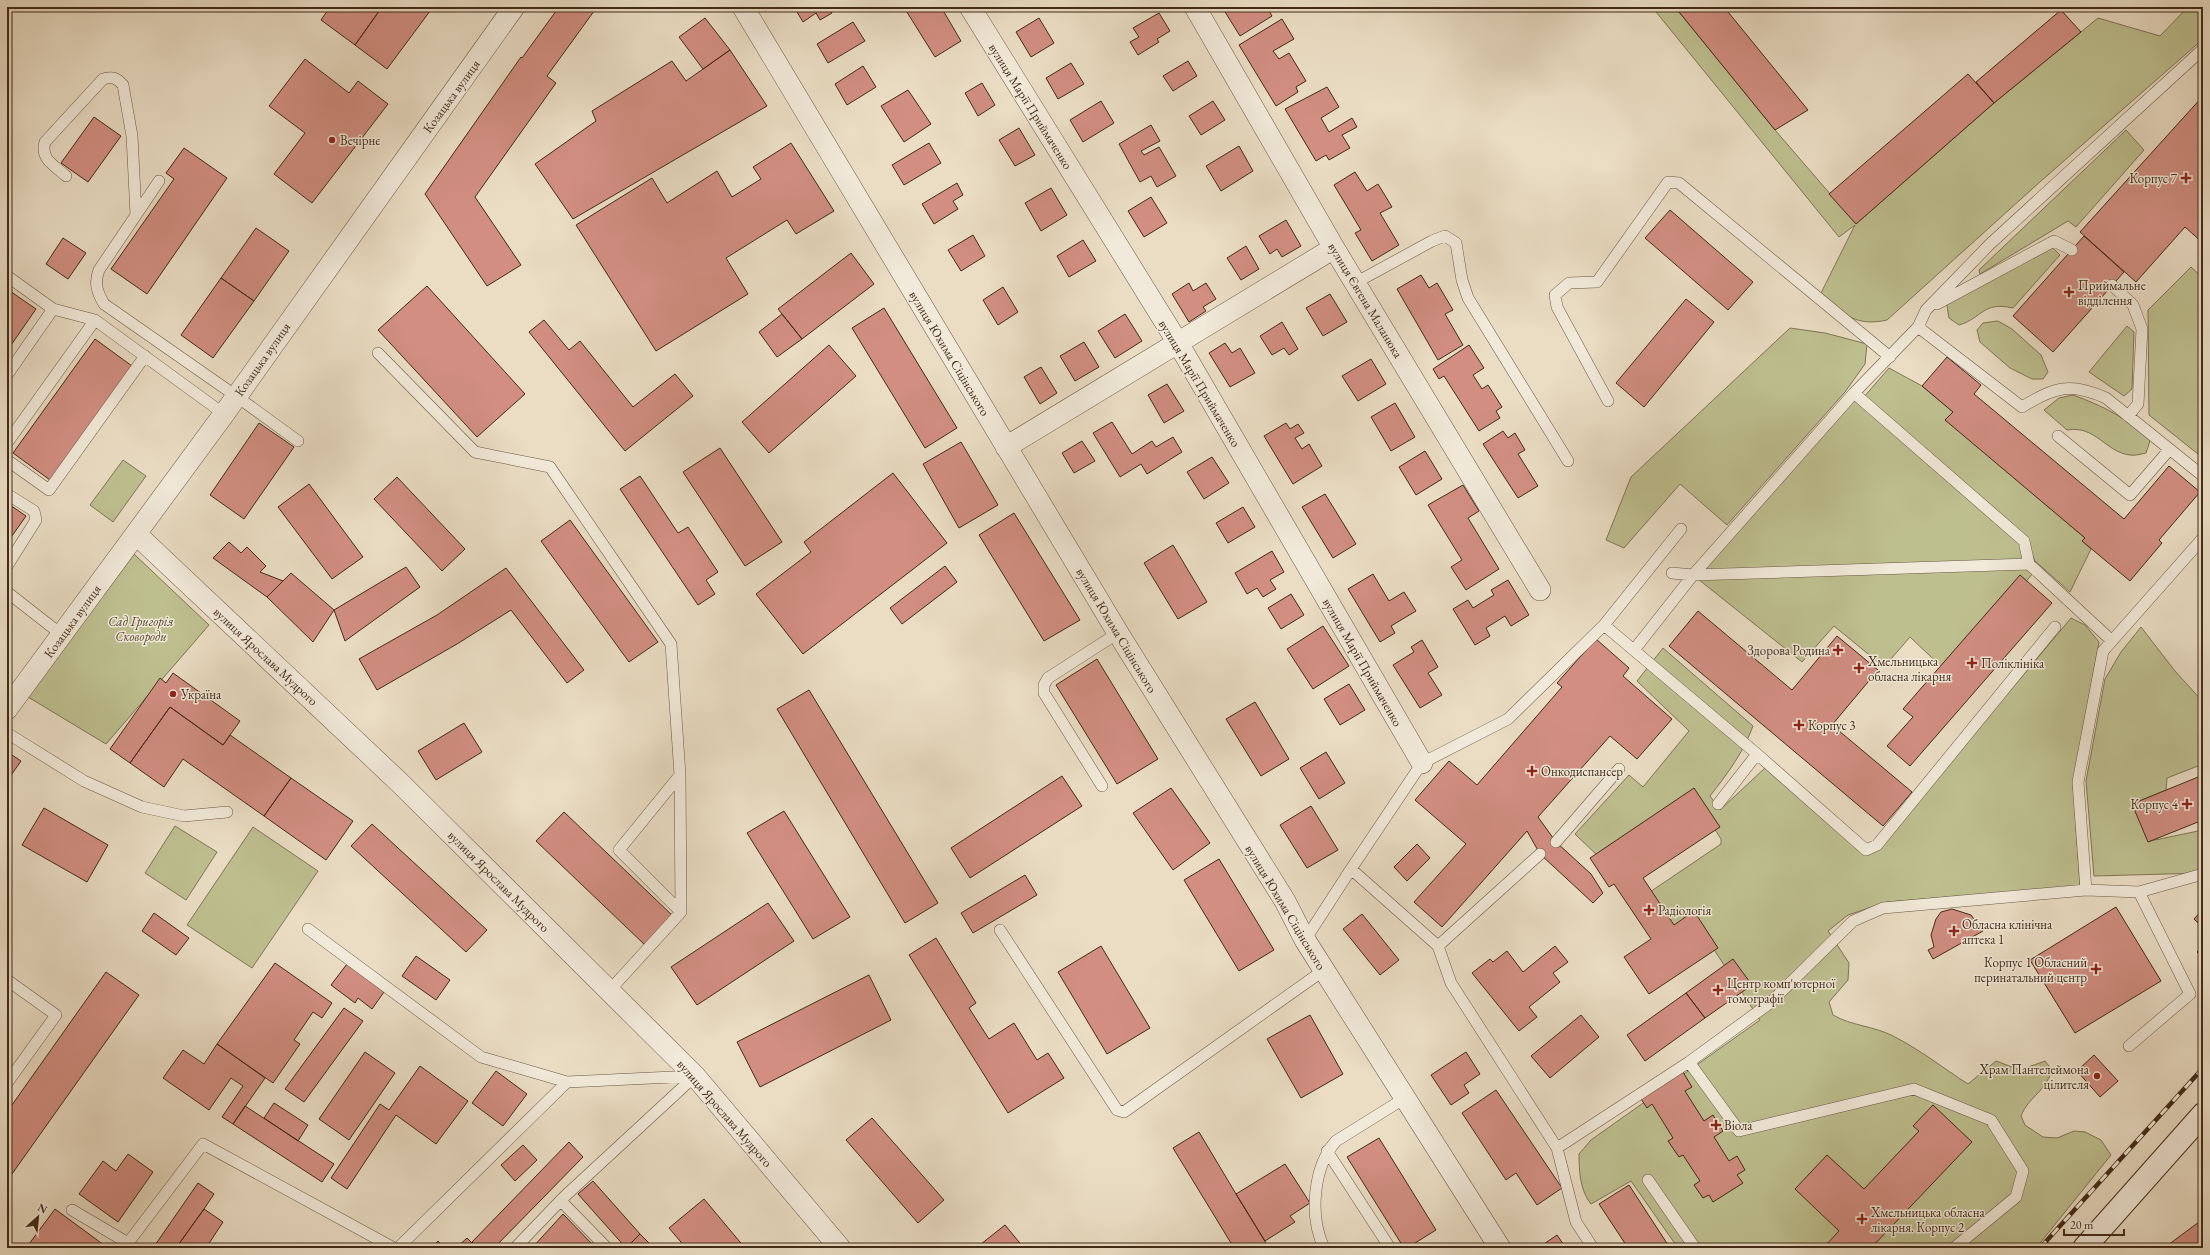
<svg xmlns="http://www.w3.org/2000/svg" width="2210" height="1255" viewBox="0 0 2210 1255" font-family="'EB Garamond',serif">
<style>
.green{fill:#bebf8f;stroke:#807554}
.building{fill:#d18e81;stroke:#412b18}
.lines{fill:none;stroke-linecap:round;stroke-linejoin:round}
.lane-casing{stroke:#6b5843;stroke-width:12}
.street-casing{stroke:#6b5843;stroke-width:22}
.secondary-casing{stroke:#412b18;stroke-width:24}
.lane{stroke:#f1e9d9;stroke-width:11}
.street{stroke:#f1e9d9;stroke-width:21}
.secondary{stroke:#f1e9d9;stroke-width:22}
.rail-casing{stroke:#412b18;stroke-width:4.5}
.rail{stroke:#f1e9d9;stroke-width:3;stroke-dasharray:9;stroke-linecap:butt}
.poi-dot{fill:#8f2418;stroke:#f1e9d9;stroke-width:1.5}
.labels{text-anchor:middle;stroke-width:3;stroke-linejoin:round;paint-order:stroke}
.street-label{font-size:13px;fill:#412b18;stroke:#f1e9d9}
.poi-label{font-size:13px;fill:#412b18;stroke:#f1e9d9;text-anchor:start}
.park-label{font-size:13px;font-style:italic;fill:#5a4930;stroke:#f1e9d9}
</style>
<rect width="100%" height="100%" fill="#eaddc4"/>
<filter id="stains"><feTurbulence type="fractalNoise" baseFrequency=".005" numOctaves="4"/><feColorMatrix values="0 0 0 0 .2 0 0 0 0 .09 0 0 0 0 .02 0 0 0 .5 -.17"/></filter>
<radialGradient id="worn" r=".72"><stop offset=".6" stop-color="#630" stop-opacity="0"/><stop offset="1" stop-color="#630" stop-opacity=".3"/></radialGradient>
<!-- green -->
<path class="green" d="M1652,7H1675L1775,130L1856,224L1994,103L2098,18L2160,36L2188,7H2203V39L2041,181L1887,320C1855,327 1843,314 1821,293L1855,225L1839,237Z
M2126,130L2144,150L2076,227L2068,221L1980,274L1979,270Z
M2048,243L2060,255L2013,308C1982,301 1983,318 1959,325L1949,318L1947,306L1948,298Z
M2191,267L2203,278V458L2149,415L2148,310Z
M1998,321L2012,329L2041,355L2048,372L2043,379H2032L2010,368L1980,342L1977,330L1983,323Z
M2127,326L2134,332L2132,389L2124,396L2089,372Z
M1790,328L1825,333L1867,344L1865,364L1845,392L1727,525L1680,484L1624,548L1606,540L1631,477Z
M1889,368L1922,386L1953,412L1946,420L2085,538L2082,541L2091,549L2070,592L2035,561L2025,537L1863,398Z
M1854,393L2024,541L2035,571L1947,672L1910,637L1884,667L1834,626L1802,662L1693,575Z
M2073,395C2103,406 2128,418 2150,441L2146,453C2141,454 2135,456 2130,455C2105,452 2096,425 2067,430L2044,410L2059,398Z
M123,460L146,476L113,522L90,505Z
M134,554L209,625L106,744L28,697Z
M2071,618L2085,625L2099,642L2073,783L2080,886L1887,902L1848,915L1828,931L1849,963L1848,980L1829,1002L1833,1015C1852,1026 1874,1026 1893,1036C1919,1049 1943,1068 1968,1084L1996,1061L2020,1070L2045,1061L2052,1070C2044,1094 2029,1096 2021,1116L2025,1125L2043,1137L2057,1138L2074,1131L2085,1132L2101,1140L2111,1155L2036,1248H1678L1631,1181L1591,1204C1580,1191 1579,1170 1579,1154L1591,1140L1760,1020L1694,919L1673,933L1647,894L1721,844V839L1696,800L1600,858L1575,834L1629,775L1643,787L1689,731L1637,681L1663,648L1753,726C1743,753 1728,773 1710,796L1720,810L1766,767L1865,854L1880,846Z
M2141,627L2175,671L2203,702V764L2167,778L2166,790L2133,804L2150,841L2203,830V873L2094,876L2086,781L2105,679L2121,652Z
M175,826L217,852L186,900L145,873Z
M253,827L318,871L252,968L187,925Z"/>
<!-- building -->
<path class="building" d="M330,7H382L355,45L321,20Z
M382,7H433L387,69L355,45Z
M559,7H597L547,76L556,83L475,197L521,265L487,286L425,194L521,57L522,58Z
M794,7H829L832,13L820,20L816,13L803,22Z
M909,7H941L961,41L935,57L905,9Z
M1222,7H1267L1272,16L1240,36Z
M1675,7H1724L1808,110L1775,130Z
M2061,10L2081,32L1994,103L1976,82Z
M1159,13L1170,31L1157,39L1159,42L1138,55L1130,42L1139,37L1133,28Z
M705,18L730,50L703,69L679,37Z
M1039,18L1054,43L1031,57L1016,32Z
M1282,19L1294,39L1273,51L1279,59L1289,53L1306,81L1296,87L1298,92L1276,106L1239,45Z
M853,22L865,41L828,63L817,44Z
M730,50L767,106L573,219L535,164L596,121L592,111L672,61L686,81Z
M305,59L349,93L358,81L388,104L312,203L274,174L305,133L269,106Z
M1188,61L1197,76L1173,91L1163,76Z
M1071,63L1084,84L1058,99L1046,78Z
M863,66L876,87L847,105L835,84Z
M1968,74L1994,103L1856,224L1829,194Z
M982,83L995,105L978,116L965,93Z
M1327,87L1339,107L1321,118L1329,132L1352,118L1357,127L1342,135L1350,148L1329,160L1326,155L1316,161L1285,109Z
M908,90L931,124L904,142L881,106Z
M2203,96V243L2185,227L2136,282L2080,232Z
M1101,101L1114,123L1083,142L1070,120Z
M1213,101L1225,120L1201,135L1189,116Z
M94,117L121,136L88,182L61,163Z
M1151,125L1160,141L1141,151L1144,155L1159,147L1176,176L1157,187L1151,176L1140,182L1119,144Z
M1019,128L1035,155L1015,166L999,140Z
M791,143L834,211L796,234L787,220L726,258L748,294L656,351L576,225L652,178L667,203L717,171L732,197L761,179L753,167Z
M929,143L941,163L904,185L892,165Z
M1239,146L1253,171L1221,191L1206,166Z
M184,148L227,178L147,294L111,269L174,179L166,173Z
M1355,172L1367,191L1378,184L1392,207L1380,213L1399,245L1372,261L1355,233L1361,230L1334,185Z
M957,183L963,195L953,201L958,209L934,224L922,204Z
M1051,188L1067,215L1041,231L1025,203Z
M1151,197L1167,223L1144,237L1128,211Z
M1670,210L1753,282L1728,310L1645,238Z
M1286,220L1301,246L1282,257L1277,249L1270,254L1259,236Z
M256,228L289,251L254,301L221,278Z
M973,235L985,256L961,271L948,250Z
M2084,236L2124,272L2053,352L2013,316Z
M63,238L86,253L68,279L46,264Z
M1083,240L1096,261L1069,277L1057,256Z
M1246,246L1259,269L1241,280L1227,258Z
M851,253L874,284L802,339L778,309Z
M1421,275L1429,288L1437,283L1453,310L1445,314L1463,345L1438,360L1397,289Z
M221,278L254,301L213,358L181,335Z
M1189,283L1193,291L1206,283L1216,299L1203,307L1206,311L1189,322L1172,294Z
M427,286L525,394L477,437L378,330Z
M1003,287L1018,312L998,325L983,300Z
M7,289L36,309L7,351Z
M1330,294L1347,322L1323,336L1306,308Z
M1686,299L1714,322L1644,407L1616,383Z
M884,308L957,428L925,448L852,328Z
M782,314L802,339L777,357L759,332Z
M1125,314L1142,341L1115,358L1098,331Z
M544,320L569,350L580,341L633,407L675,374L693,396L625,451L529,332Z
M1282,322L1298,349L1289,355L1284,348L1272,355L1260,336Z
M95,339L132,366L50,480L13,453Z
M1084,342L1099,367L1075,381L1060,356Z
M1225,343L1232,353L1240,348L1255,373L1230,387L1209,353Z
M829,345L856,376L769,453L742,422Z
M1469,345L1484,368L1473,375L1482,389L1488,385L1502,407L1496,411L1500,418L1479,431L1444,376L1439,379L1433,369Z
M1947,357L1981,385L1974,394L2124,519L2169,466L2200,492L2159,540L2162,543L2130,581L2082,541L2085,538L1945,420L1953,412L1922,386Z
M1371,359L1386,384L1358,401L1342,376Z
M1041,367L1057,393L1040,404L1024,377Z
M1167,384L1184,411L1164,423L1148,395Z
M1395,403L1415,437L1391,451L1371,417Z
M1112,422L1132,454L1152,441L1156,447L1173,437L1182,452L1147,474L1141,464L1120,477L1093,433Z
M259,423L294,447L244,519L210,495Z
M1286,423L1290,429L1298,424L1304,433L1295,438L1302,449L1309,444L1322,466L1293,484L1264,436Z
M1503,431L1508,438L1515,433L1525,450L1518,454L1538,486L1518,498L1483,444Z
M1082,441L1095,461L1074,473L1062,453Z
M961,442L998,505L959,528L923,464Z
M720,448L782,542L745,566L683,472Z
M1425,451L1442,479L1416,495L1399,467Z
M1212,457L1229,483L1204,499L1187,472Z
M893,473L947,543L803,654L756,594L811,552L804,542Z
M640,476L678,533L688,527L718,572L706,580L715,594L698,605L620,489Z
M397,477L465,549L442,571L374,499Z
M309,484L363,557L332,579L278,507Z
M1463,485L1479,511L1468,518L1499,569L1466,590L1451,567L1462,560L1428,505Z
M1325,494L1356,544L1333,558L1302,507Z
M7,503L26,516L7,543Z
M1243,507L1255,527L1228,543L1216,523Z
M1014,513L1080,620L1044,641L979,535Z
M570,520L658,642L629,662L541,541Z
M229,542L241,553L247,547L266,566L260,572L283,581L267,597L213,558Z
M1173,545L1207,602L1178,619L1144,563Z
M1272,551L1284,572L1270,580L1276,589L1263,597L1257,588L1247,594L1235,573Z
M945,566L957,582L902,624L890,608Z
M406,567L420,587L345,641L334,610Z
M506,568L584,670L567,683L511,610L457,644L377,690L359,659L437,615Z
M291,573L334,610L313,642L267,597Z
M1373,574L1389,601L1404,592L1416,611L1391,626L1395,633L1380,642L1348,589Z
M2020,575L2052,603L1910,766L1887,746L1913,717L1903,709Z
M1508,580L1529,615L1511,626L1505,616L1486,628L1490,636L1475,645L1453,609L1468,600L1473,608L1494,595L1491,590Z
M1291,594L1304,615L1281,629L1268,608Z
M1698,611L1792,690L1837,636L1878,670L1832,725L1912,792L1883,826L1669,646Z
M1323,626L1349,666L1313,689L1287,649Z
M1596,639L1629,668L1623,676L1672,719L1637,759L1610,736L1538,817L1556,842L1591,874L1603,893L1593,903L1540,854L1527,831L1442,927L1414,902L1466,844L1415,800L1449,761L1477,785L1562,687L1557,683Z
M1422,640L1438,667L1428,673L1442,695L1420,708L1393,665L1414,652L1411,647Z
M1097,659L1158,759L1117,784L1056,685Z
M173,673L240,721L223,745L170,707L130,763L110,749L160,678L166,683Z
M1349,684L1365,710L1340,725L1324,699Z
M809,690L938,903L905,923L777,709Z
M1255,702L1289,759L1261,776L1226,719Z
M170,707L223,745L230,735L291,778L264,816L183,759L164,787L130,763Z
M464,723L482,752L436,780L418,751Z
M1326,752L1345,783L1319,799L1300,768Z
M9,753L21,761L7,781V756Z
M2203,775V820L2148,842L2132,804Z
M1062,776L1082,806L970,878L951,848Z
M291,778L353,821L326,860L264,816Z
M1171,788L1210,843L1173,870L1133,813Z
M1694,788L1720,827L1643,878L1674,925L1694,911L1718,948L1649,994L1624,957L1651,939L1614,884L1609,887L1590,858Z
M1311,806L1338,850L1307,868L1280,825Z
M44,808L108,845L87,882L22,845Z
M784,811L850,917L813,939L747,833Z
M564,812L673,916L645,945L536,841Z
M372,824L487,930L466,952L351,846Z
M1417,844L1430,858L1407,881L1394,867Z
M1219,859L1274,950L1239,971L1184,880Z
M1025,875L1037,895L973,933L961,913Z
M768,903L794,941L697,1005L671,967Z
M2116,907L2161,981L2075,1033L2030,960Z
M1952,909L1971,915L1983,931L1933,959L1928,950L1934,947L1931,935L1936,919L1941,912Z
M2203,909V928L2194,919Z
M154,913L189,938L176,955L142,931Z
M1362,914L1399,960L1380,975L1343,929Z
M936,938L976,1003L969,1008L989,1039L1014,1023L1037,1060L1048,1053L1064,1078L1008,1113L909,955Z
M1101,946L1150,1028L1107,1054L1058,972Z
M1555,946L1568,962L1553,973L1560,982L1529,1007L1537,1017L1519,1031L1472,973L1490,959L1493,962L1507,951L1523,972Z
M2203,946V958L2197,952Z
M416,956L450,980L436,1000L402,976Z
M1733,959L1752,985L1705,1018L1686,993Z
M275,963L332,1003L322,1018L313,1012L294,1040L300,1044L273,1083L217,1044Z
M347,964L384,992L372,1009L358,998L355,1003L331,985Z
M106,972L139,995L7,1181V1112Z
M869,975L891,1020L760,1087L737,1042Z
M1686,993L1705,1018L1645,1061L1627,1035Z
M344,1008L363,1021L304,1102L285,1089Z
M1310,1015L1343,1074L1301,1098L1267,1039Z
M1581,1015L1599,1037L1550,1078L1531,1056Z
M217,1044L265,1078L233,1124L222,1117L243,1086L231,1078L209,1110L163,1078L183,1050L204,1064Z
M365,1052L395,1073L349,1140L319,1119Z
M1466,1052L1480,1074L1464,1085L1469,1093L1451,1105L1431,1075Z
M2094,1055L2118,1081L2100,1097L2077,1071Z
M420,1066L468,1101L436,1144L396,1115L347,1189L331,1178L380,1104L389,1110Z
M496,1071L527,1094L503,1126L472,1103Z
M1683,1072L1692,1087L1685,1091L1704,1121L1713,1115L1723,1131L1714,1137L1729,1161L1737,1156L1745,1170L1737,1175L1743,1183L1713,1202L1709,1195L1703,1198L1694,1185L1700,1181L1683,1155L1679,1157L1668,1141L1673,1138L1652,1104L1647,1108L1641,1099Z
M1496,1090L1562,1188L1537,1205L1516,1173L1506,1180L1462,1113Z
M274,1103L308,1125L298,1141L264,1118Z
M1933,1105L1972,1142L1871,1248H1823L1839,1231L1795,1189L1827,1155L1864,1189L1919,1131L1913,1126Z
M245,1106L334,1164L322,1182L233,1124Z
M872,1118L944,1200L918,1223L846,1140Z
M1199,1132L1236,1194L1269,1248H1234L1173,1148Z
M1379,1138L1436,1230L1407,1248H1404L1347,1157Z
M569,1142L583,1157L494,1248H477L472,1242Z
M523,1145L537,1160L515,1181L501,1165Z
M128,1154L153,1172L118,1222L79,1194L103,1161L116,1171Z
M1285,1164L1310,1203L1290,1216L1295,1222L1265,1241L1236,1194Z
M593,1181L640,1234L626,1248L578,1194Z
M198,1183L214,1194L204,1209L176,1248H153Z
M1629,1185L1670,1248H1628L1599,1204Z
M704,1199L745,1248H686L669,1228Z
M55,1209L108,1248H26Z
M204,1209L223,1222L206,1248H176Z
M563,1214L594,1246L592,1248H532Z
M2203,1219V1248H2164Z
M1005,1225L1024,1248H976Z
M640,1234L654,1248H626Z
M1557,1235L1566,1248H1538Z
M467,1238L477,1248H456Z
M438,1241L444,1248H431Z"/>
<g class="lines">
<!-- lane casing -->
<g class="lane-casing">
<path id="lane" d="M66,176C54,165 40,159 45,142L103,79C112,76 117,78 123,85L132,136L136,215
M159,181L99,270C94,283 97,292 104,304L236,396L298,441
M7,276L53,309L95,320L224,414
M1355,283L1432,241L1445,236L1456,243L1462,280L1468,298L1568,461
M2112,285L2133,305L2142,329L2138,404L2128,416
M1937,304L2054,241L2072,250
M1918,327L2022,407C2054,387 2070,382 2106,398L2203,476
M378,353L475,452L550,467L671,644L680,775L681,912L610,990
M7,375L53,309
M1854,393L2024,541L2029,564
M1608,401L1557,307L1555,295L1569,283L1597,282L1668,182L1679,183L1890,357
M2058,436L2130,495L2169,450
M7,443L95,320
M7,460L49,490L145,356
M7,494L34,511L36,520L7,566
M1672,573L1693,575
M7,592L62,635
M1604,625L1757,754L1866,850L1877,845L2055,627
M2112,641L2029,564L1693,575L1854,393L1918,327L1926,310L1990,244L2203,49
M1634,650L1693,575
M7,733L84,781L142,807L184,816L227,812
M680,775L619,850L681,912
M1102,786L1044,693V685L1048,678L1118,633
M1718,804L1757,754
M1556,842L1619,769
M1351,869L1422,763L1508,719L1604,625L1681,529
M2086,890L2078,782L2103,651L2203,538
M2139,892L2203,874
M308,929L481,1057L567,1082L694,1076
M1000,930L1117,1110L1124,1112L1324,970
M1305,940L1351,869L1438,946L1451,983L1557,1148L1576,1222L1593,1248
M1438,946L1540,854
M7,980L56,1015L7,1083
M1689,1062L1770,1003L1853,921L1883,908L2086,890L2139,892L2190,994L2129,1046
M1557,1148L1689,1062L1739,1131L1914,1089L1991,1120L2023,1171L2016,1197L1954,1248
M1327,1151L1390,1248
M1648,1180L1695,1248
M72,1210L128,1243L203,1144L394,1248
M398,1248L567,1082
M515,1248L564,1197
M607,1248L562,1202L564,1197L695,1076
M1324,1248C1309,1216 1313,1167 1336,1141L1405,1098"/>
</g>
<!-- street casing -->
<g class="street-casing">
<path id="street" d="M743,7L1118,633L1285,901L1305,940L1500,1248
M970,7L1178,343L1422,763
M1195,7L1334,248L1540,590
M1006,447L1334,248
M136,534L400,783L695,1076L840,1248
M7,709L224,414L514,7"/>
</g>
<!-- secondary casing -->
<g class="secondary-casing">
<path id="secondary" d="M2084,1248L2203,1114"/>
</g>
<!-- lane -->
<use href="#lane" class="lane"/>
<!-- street -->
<use href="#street" class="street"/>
<!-- secondary -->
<use href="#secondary" class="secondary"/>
<!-- rail casing -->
<g class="rail-casing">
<path id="rail" d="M2040,1248L2203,1068"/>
</g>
<!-- rail -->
<use href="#rail" class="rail"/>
</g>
<!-- markers -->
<g class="poi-dot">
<circle cx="332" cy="140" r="4"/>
<path d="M2184 172h4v4h4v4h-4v4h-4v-4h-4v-4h4z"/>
<path d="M2067 286h4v4h4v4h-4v4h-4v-4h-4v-4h4z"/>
<path d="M1836 644h4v4h4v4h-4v4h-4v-4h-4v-4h4z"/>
<path d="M1970 657h4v4h4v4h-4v4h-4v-4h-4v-4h4z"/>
<path d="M1857 662h4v4h4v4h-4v4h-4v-4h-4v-4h4z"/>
<circle cx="173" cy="694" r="4"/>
<path d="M1797 719h4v4h4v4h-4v4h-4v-4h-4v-4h4z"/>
<path d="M1530 765h4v4h4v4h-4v4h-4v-4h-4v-4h4z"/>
<path d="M2185 798h4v4h4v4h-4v4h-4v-4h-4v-4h4z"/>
<path d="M1647 904h4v4h4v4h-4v4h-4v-4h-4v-4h4z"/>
<path d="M1952 925h4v4h4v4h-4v4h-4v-4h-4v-4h4z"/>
<path d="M2094 963h4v4h4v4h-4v4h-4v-4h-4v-4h4z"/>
<path d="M1716 984h4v4h4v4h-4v4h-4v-4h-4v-4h4z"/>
<circle cx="2097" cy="1076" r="4"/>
<path d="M1714 1119h4v4h4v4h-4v4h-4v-4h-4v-4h4z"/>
<path d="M1860 1213h4v4h4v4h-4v4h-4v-4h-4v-4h4z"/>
</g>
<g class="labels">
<!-- street labels -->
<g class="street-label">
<text transform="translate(451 96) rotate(-54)" y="5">Козацька вулиця</text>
<text transform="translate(1031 106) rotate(58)" y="5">вулиця Марії Приймаченко</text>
<text transform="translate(1366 300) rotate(59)" y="5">вулиця Євгена Маланюка</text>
<text transform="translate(950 353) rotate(59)" y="5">вулиця Юхима Сіцінського</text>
<text transform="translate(262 359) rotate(-55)" y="5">Козацька вулиця</text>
<text transform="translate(1200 383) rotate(59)" y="5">вулиця Марії Приймаченко</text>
<text transform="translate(72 621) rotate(-54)" y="5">Козацька вулиця</text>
<text transform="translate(1117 630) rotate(59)" y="5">вулиця Юхима Сіцінського</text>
<text transform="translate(266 656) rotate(43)" y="5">вулиця Ярослава Мудрого</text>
<text transform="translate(1363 662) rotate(60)" y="5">вулиця Марії Приймаченко</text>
<text transform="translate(499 881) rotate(45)" y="5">вулиця Ярослава Мудрого</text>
<text transform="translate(1286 907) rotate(59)" y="5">вулиця Юхима Сіцінського</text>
<text transform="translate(725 1113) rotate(49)" y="5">вулиця Ярослава Мудрого</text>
</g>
<!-- poi labels -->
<g class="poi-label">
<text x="340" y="145">Вечірнє</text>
<text x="2177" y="183" text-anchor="end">Корпус 7</text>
<text x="2078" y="290">Приймальне<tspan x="2078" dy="15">відділення</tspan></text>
<text x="1830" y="655" text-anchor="end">Здорова Родина</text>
<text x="1868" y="666">Хмельницька<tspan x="1868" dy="15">обласна лікарня</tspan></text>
<text x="1981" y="668">Поліклініка</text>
<text x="181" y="699">Україна</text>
<text x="1808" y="730">Корпус 3</text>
<text x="1541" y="776">Онкодиспансер</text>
<text x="2178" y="809" text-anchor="end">Корпус 4</text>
<text x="1658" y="915">Радіологія</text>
<text x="1962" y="929">Обласна клінічна<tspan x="1962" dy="15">аптека 1</tspan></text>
<text x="2087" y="967" text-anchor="end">Корпус 1 Обласний<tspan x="2087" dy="15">перинатальний центр</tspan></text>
<text x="1727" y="988">Центр комп'ютерної<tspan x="1727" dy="15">томографії</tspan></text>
<text x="2089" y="1074" text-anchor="end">Храм Пантелеймона<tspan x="2089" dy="15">цілителя</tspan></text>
<text x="1724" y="1130">Віола</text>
<text x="1871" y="1217">Хмельницька обласна<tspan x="1871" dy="15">лікарня. Корпус 2</tspan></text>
</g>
<!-- park labels -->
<g class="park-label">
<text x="141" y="626">Сад Григорія<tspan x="141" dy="15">Сковороди</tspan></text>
</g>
</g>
<!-- margin -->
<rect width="2210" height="1255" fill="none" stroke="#eaddc4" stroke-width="24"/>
<rect x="8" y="8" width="2194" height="1239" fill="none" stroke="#412b18" stroke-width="2"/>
<rect x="12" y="12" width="2186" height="1231" fill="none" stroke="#412b18"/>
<!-- north arrow -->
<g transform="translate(38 1217) rotate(27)" stroke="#f1e9d9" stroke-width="3" paint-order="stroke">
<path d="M0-3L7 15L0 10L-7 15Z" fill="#412b18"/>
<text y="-6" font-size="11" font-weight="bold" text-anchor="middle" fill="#412b18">N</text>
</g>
<!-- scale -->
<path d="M2064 1229v6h60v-6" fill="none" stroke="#412b18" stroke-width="2"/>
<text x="2070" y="1229" font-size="12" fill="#412b18" stroke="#f1e9d9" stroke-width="3" paint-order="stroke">20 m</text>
<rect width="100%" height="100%" filter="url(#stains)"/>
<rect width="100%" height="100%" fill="url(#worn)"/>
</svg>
